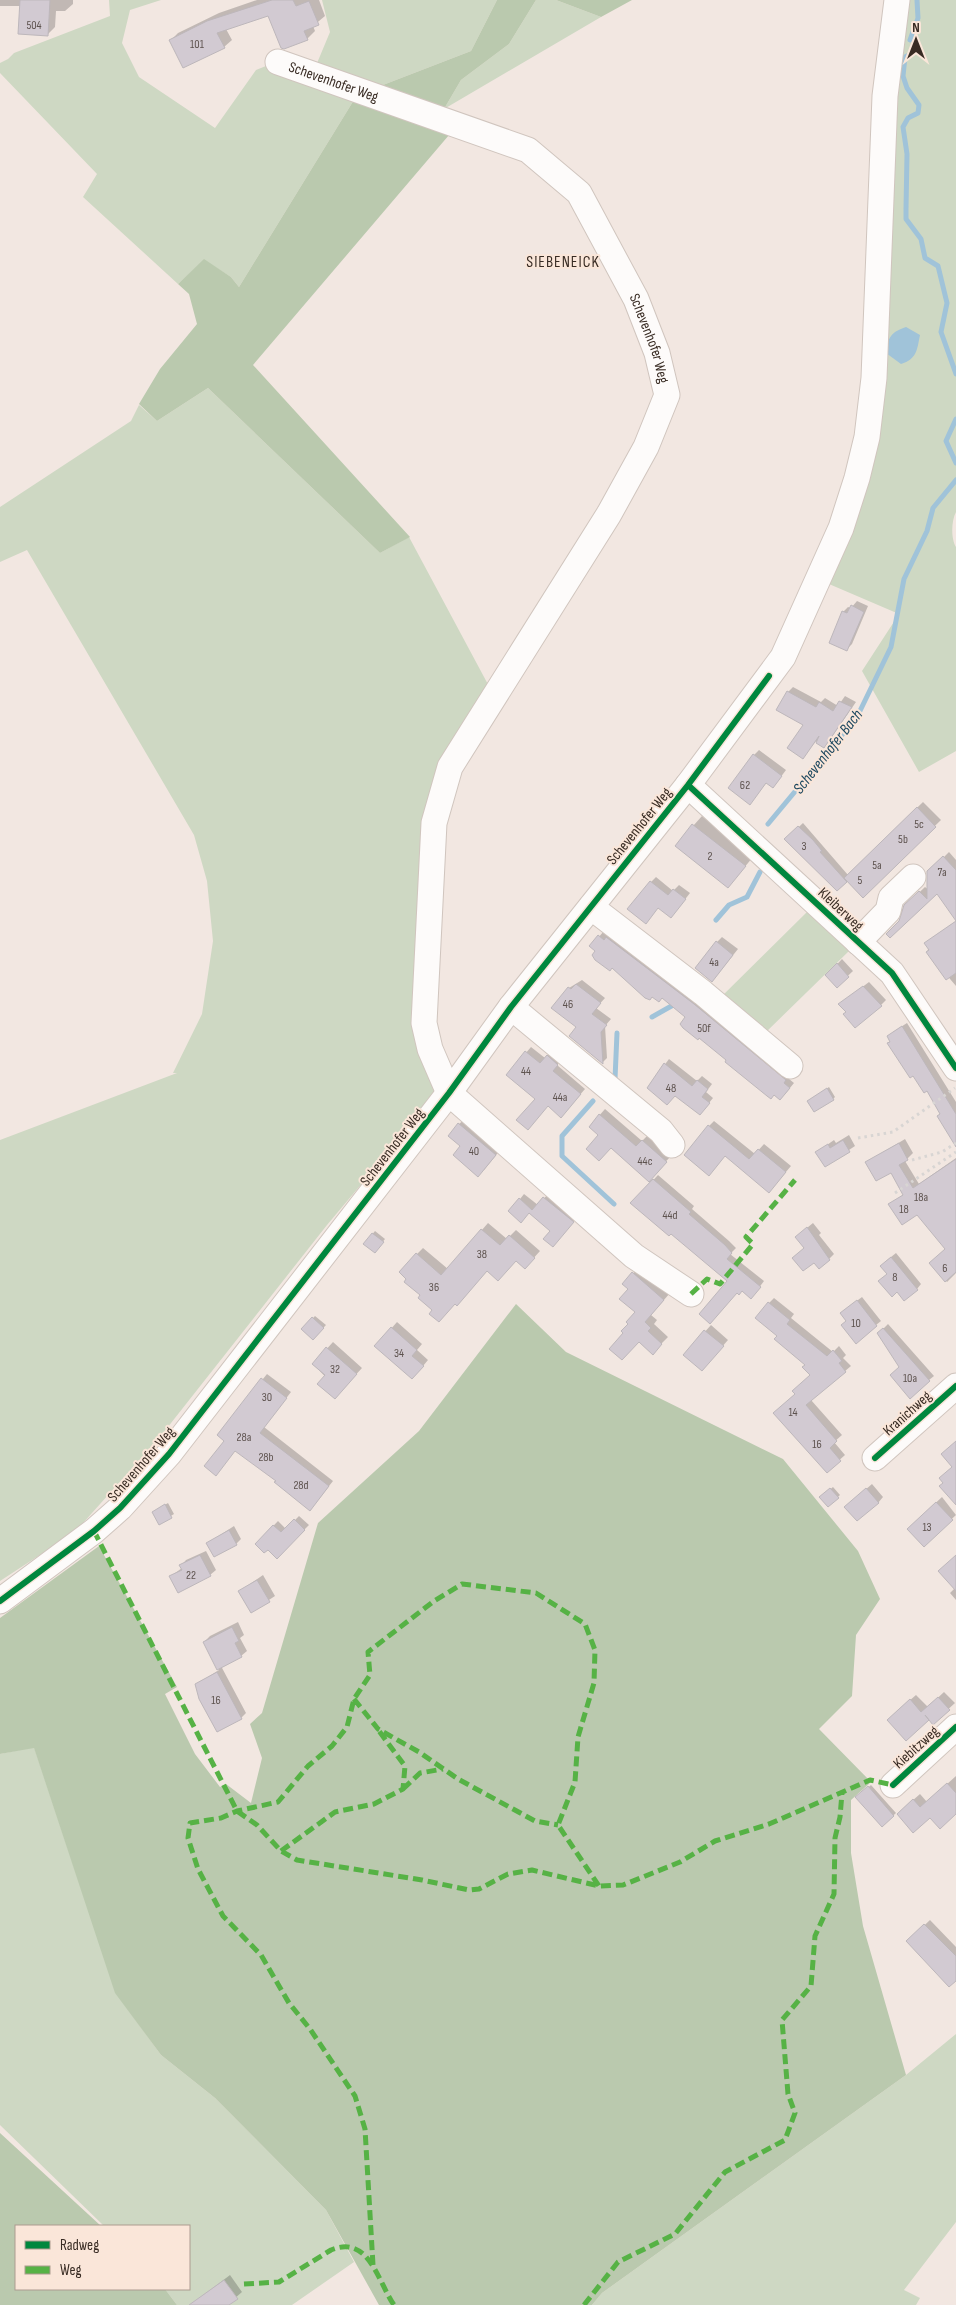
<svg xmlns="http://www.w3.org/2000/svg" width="956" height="2305" viewBox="0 0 956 2305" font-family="'Sofia Sans Condensed',sans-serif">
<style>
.green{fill:#ced8c3}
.forest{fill:#bac9ae}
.water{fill:#a0c3d9}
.shadow{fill:#0003}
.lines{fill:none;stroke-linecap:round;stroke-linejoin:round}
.stream{stroke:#a0c3d9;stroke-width:5}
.building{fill:#d2cad2;stroke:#bdb7bb}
.minor-casing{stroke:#d0c5be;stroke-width:27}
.path{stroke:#d8d5d3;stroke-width:3;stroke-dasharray:2.5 4;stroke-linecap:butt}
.minor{stroke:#fdfbfa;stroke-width:25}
.quiet{stroke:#56b245;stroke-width:5;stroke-dasharray:10 5;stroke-linecap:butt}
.cycleway-casing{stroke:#fae6d9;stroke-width:9}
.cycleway{stroke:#00873e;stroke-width:6}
.labels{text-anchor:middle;stroke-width:4;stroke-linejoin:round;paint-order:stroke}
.number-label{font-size:12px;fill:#5e534f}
.street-label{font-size:15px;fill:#382b23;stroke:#fae6d9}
.neighbourhood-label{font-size:16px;letter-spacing:1px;fill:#382b23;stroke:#fae6d9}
.water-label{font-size:16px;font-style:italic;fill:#1b475f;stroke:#fae6d9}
</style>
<rect width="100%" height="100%" fill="#f2e7e1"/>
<!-- green -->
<path class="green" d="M109,0H161L130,10L122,43L139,77L215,128L256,70L266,66L310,80L330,32L322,0H497L471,51L357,95L239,287L231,277L204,260L178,284L83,197L97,174L0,73V63L8,59L14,53L110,16Z
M536,0H556L601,17L444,109L461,80L509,44Z
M901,0H956V512C951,521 951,539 956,547V751L919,772L862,671L899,614L822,581L851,511Z
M208,388L380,553L409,537L491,690L449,760L417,1023L443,1087L327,1225L160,1437L75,1532L0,1581V1140L177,1073H173L202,1014L213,941L207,881L194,835L27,550L0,562V507L131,421L139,405L157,421Z
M807,912L849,951L763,1035L719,999Z
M34,1747L116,1993L161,2055L215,2098L326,2210L354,2262L292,2305H177L165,2289H189V2226H104L0,2125V1754Z
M956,2034V2222L904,2290L920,2298L916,2305H592L602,2293L906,2075Z"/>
<!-- forest -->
<path class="forest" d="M497,0H536L509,44L461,80L444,109L455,128L253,365L410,537L380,553L208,388L157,421L139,404L160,369L197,324L189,294L178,284L204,259L231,277L239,287L357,95L471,51Z
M556,0H632L601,17Z
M516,1304L566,1352L783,1459L858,1551L880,1599L856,1635L852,1696L819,1729L871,1782L851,1800V1853L863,1926L906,2075L602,2293L592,2305H379L326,2210L215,2098L161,2055L115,1993L34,1748L0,1754V1618L99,1546L177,1687L165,1694L195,1754L220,1787L226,1784L251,1803L262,1758L250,1724L262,1713L318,1523L419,1431Z
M0,2133L101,2226H16V2289H165L177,2305H0Z"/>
<!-- water -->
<path class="water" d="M906,327L920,335C917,350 917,359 901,364L886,353C888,337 891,332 906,327Z"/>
<!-- shadow -->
<path class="shadow" d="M0,0H73V4L65,11H56L55,27L48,34L21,6H0Z
M257,0H319L325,16L313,26L315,31L307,39L269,15L226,29L232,40L224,47L171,40L178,33L219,13Z
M857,601L868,606L852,644L847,649L843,612L848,607L851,608Z
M793,687L821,702L825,698L838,706L845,696L856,702L829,741L824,746L816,741L803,757L804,724L788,692Z
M759,750L786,770L777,782H767L750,803L754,755Z
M923,802L941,820L863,896L847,879L837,890L786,839L803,823L848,875Z
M702,816L753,857L728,887L676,845Z
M949,852L956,860V898L937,892L900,921L905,906L925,887L929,890V872Z
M656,877L673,891L679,885L690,893L676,911L651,882Z
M956,921V986L927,952L932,938Z
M604,931L612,933L794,1083L785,1094L728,1060L687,1017L663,996L591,946Z
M722,937L738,949L718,974L717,942Z
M842,959L853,971L837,986L827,975Z
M582,980L605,998L596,1008L611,1019L605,1026L607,1058L603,1062L577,1027L569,988Z
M869,982L886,1000L881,1005L847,1012L840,1004Z
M907,1023L956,1102V1131L891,1041L893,1032Z
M531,1047L545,1058L552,1051L562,1059L557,1065L585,1089L566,1111L536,1098L507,1075Z
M669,1059L697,1081L702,1076L712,1084L706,1092L713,1098L704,1109L675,1095L648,1087Z
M829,1087L835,1097L833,1099L808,1101Z
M605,1109L642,1141L648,1135L671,1156L654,1174L590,1126Z
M465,1119L501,1149L484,1170L462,1146L459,1124Z
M714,1121L755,1154L764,1144L791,1166L774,1186L709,1126Z
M849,1135L855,1146L825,1166L817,1152L834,1140L836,1143Z
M905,1139L913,1153L905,1161L919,1184L956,1158V1187L890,1205L904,1194L891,1172L867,1162Z
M658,1175L694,1206L692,1209L729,1241L736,1248L730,1254L764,1281L755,1293L729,1281L671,1232L632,1203Z
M549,1193L577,1217L557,1241L552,1230L520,1199L524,1194L538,1205Z
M956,1214V1273L947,1282L931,1263L946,1249Z
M488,1223L507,1239L516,1230L540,1251L531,1261L516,1260L488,1270L455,1302L434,1310L421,1295L417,1254L423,1248L448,1269Z
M813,1223L821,1233L819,1235L834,1254L829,1259L805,1248L802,1232Z
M375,1231L385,1239L377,1249L365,1243Z
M896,1253L921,1284L917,1289L888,1274L886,1261Z
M640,1266L670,1293L651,1315L657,1320L654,1324L668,1337L659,1346L639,1341L624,1333L636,1312L630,1289L624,1283Z
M862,1297L881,1321L876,1325L847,1320L846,1309Z
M774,1298L794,1314L791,1318L833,1352L839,1346L846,1355L843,1358L851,1366L811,1400L842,1435L834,1442L845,1455L827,1471L796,1394L811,1375L807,1364L779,1336L769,1303Z
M315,1316L326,1325L313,1339L302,1329Z
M397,1322L422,1344L417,1350L428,1360L418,1372L376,1346Z
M888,1324L934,1376L929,1380L900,1367L879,1333Z
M711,1325L728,1340L707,1364L684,1355Z
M333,1342L362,1368L340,1392L313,1364Z
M267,1374L291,1392L264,1427L333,1481L315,1504L278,1480L218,1434Z
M872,1484L883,1497L878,1503L851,1502Z
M833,1487L840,1495L828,1506L821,1497Z
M942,1497L956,1515L924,1545L913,1524Z
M168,1503L174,1514L159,1523L153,1512Z
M299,1516L309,1525L277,1557L268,1548L256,1544L278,1521L286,1529Z
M234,1526L241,1539L236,1544L208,1543Z
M206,1551L216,1570L210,1575L171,1576L182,1568L181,1566L186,1560Z
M956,1557V1600L950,1593L955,1588Z
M263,1575L275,1596L252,1611L240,1591Z
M238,1622L244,1635L240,1638L247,1651L241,1656L221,1666L246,1713L241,1718L197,1684L219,1670L204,1642L210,1636Z
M944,1692L955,1703L933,1723L929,1719L894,1714L916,1695L928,1707Z
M956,1776V1811L930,1816L904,1808L920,1794L927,1802Z
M871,1785L896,1813L882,1826L857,1797Z
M930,1920L956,1947V1979L908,1941Z
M230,2275L242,2292L227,2305H207L201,2297Z"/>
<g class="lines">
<!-- stream -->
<path class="stream" d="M910,40L918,18L917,0
M909,55L905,57L903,76L907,88L919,105L918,113L908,118L903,127L907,154L906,209V219L921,239L925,258L938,266L947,303L941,332L956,374
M956,419L946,441L956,463
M768,824L857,717L891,647L904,579L927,531L933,508L956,480
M716,920L729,905L747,897L760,872
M652,1017L675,1004L673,1001
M615,1079L617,1033
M593,1101L562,1136V1156L614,1204"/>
</g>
<!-- building -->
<path class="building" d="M20,0H50L48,36L18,34Z
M272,0H293L296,6L309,1L319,25L304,31L308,40L284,49L281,48L268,16L217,33L225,48L183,68L169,40L207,21Z
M851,605L864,612L847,651L829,643L842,611L847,613Z
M787,691L816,707L819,702L833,711L839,701L852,707L824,748L816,743L819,736L803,759L787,748L803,725L776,710Z
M753,754L782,776L773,788L766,783L750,805L728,788Z
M917,807L936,827L863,898L844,878Z
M692,824L746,866L728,888L675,846Z
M798,826L813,840L822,851L820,852L847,882L837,891L784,839Z
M943,856L956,870V973L946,980L926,952L929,950L924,943L956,921L937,894L890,938L886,934L899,921L904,905L919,891L927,899V871Z
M650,881L668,895L673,889L686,899L671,918L658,908L646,924L627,909Z
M598,935L604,940L606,937L694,1004L786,1080L784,1083L790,1088L780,1100L774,1095L771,1099L767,1096L725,1062L726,1060L699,1038L698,1040L683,1028L680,1024L685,1017L662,998L659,1002L652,997L650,1000L645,998L612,968L610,971L595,960L592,955L595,951L589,946Z
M716,941L733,955L712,982L695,968Z
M837,963L849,977L837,988L825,975Z
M576,984L601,1003L592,1014L607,1025L601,1032L603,1064L569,1036L576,1027L551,1008L568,987L571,989Z
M863,986L882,1006L855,1028L843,1014L846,1012L838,1004Z
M902,1026L956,1114V1147L937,1116L940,1114L927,1091L924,1093L913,1076L910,1078L887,1043L890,1042L887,1036Z
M525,1051L540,1063L547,1055L558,1065L553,1071L581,1094L561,1118L548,1106L528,1130L516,1120L535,1099L506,1075Z
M664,1063L692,1086L697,1080L708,1089L702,1097L710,1103L700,1115L675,1096L667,1105L647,1088Z
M827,1088L834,1100L814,1112L807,1101Z
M599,1114L636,1146L642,1140L667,1162L649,1182L611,1148L599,1161L586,1149L598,1135L589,1127Z
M458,1123L496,1155L478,1177L453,1155L460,1146L448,1136Z
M708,1125L749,1159L758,1149L786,1172L769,1193L725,1156L709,1176L684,1155Z
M843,1140L850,1152L825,1167L815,1152L828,1144L830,1148Z
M899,1143L908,1160L899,1165L913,1188L956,1159V1272L945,1282L929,1263L945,1249L917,1215L902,1225L888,1204L903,1195L891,1173L876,1181L865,1162Z
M653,1179L691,1212L689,1214L725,1245L732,1253L727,1259L761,1287L751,1299L742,1291L739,1295L737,1293L710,1324L699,1314L727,1281L671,1234L669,1236L630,1203Z
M543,1197L574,1222L553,1247L543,1239L550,1231L529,1213L521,1223L508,1211L519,1198L532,1210Z
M807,1227L830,1260L819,1269L814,1263L803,1271L792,1258L804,1248L795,1237Z
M481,1229L500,1245L509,1235L535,1258L525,1269L516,1261L498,1281L487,1271L457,1306L455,1304L439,1322L429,1314L432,1310L418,1298L420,1295L404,1282L406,1279L399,1272L416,1253L441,1275Z
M372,1233L384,1242L375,1253L363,1244Z
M891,1257L918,1290L904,1301L897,1292L892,1297L878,1281L887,1274L880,1266Z
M632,1272L664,1300L645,1322L651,1328L648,1331L662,1344L653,1355L639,1342L622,1360L609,1349L623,1333L621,1331L628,1324L626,1322L635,1312L619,1299L628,1289L622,1284Z
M857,1300L877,1326L856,1344L841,1325L846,1321L840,1313Z
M768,1302L790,1320L787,1324L827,1356L833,1350L842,1361L839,1363L846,1372L806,1405L837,1441L830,1448L841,1461L827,1473L773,1413L795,1394L792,1391L810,1375L802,1367L805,1365L774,1339L777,1336L755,1318Z
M312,1317L324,1328L313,1340L301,1329Z
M391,1327L417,1350L412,1356L424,1366L412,1379L374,1346Z
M883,1328L930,1381L910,1399L890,1375L899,1367L877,1333Z
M704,1330L724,1346L702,1371L683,1355Z
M326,1347L357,1374L335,1399L317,1384L325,1375L312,1364Z
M261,1378L287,1398L260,1433L329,1486L310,1511L274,1482L276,1481L235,1451L216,1476L204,1466L224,1441L217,1435Z
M956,1441V1505L939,1486L943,1483L939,1478L952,1467L941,1454Z
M830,1488L839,1498L828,1507L819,1497Z
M866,1488L879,1503L857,1521L844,1507Z
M936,1502L953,1520L924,1547L907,1529Z
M165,1504L172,1518L159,1525L152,1512Z
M294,1519L305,1530L277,1559L268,1550L264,1553L255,1544L273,1525L281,1532Z
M229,1530L237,1545L214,1557L206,1543Z
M200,1555L211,1576L178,1593L169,1576L182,1570L179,1565Z
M956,1555V1591L938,1571Z
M257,1580L270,1602L251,1613L238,1591Z
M232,1627L239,1641L235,1643L242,1657L217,1670L203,1642Z
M217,1672L242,1719L217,1732L199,1699L195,1684Z
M938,1697L950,1710L933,1725L925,1715L929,1720L906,1741L887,1720L910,1699L921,1712Z
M947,1783L956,1793V1814L940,1829L930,1818L913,1833L897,1814L913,1799L920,1807Z
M868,1786L894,1816L882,1827L855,1797Z
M924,1924L956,1956V1981L949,1987L906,1941Z
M224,2280L238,2299L229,2305H189Z"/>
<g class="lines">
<!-- minor casing -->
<g class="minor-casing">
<g id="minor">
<path id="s1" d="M278,62L528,150L579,193L636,299L657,353L667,395L646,447L609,514L450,767L434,823L424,1023L430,1049L449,1093L634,1256L691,1294"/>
<path d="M688,785L892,973L956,1068"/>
<path d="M591,907L703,993L790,1066"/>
<path d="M858,942L888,911L891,898L913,877"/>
<path d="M511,1007L661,1131L672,1145"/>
<path d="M875,1458L956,1386"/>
<path d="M0,1601L94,1531L120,1508L169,1454L449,1093L511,1007L688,785L783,657L841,528L857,478L867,437L874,378L885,96L897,0"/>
<path d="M893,1785L956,1727"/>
</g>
</g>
<!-- path -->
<path class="path" d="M858,1138L893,1132L955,1088
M912,1160L942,1152L956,1143
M895,1193L956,1152"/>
<!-- minor -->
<use href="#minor" class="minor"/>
<!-- quiet -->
<path class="quiet" d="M691,1294L707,1279L720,1284L753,1244L746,1237L795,1180
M94,1531L237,1811L257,1825L281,1851L297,1860L422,1880L469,1890L479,1889L508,1874L532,1870L599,1886L623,1885L680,1862L715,1841L769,1824L870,1780L893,1785
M354,1699L378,1729L419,1752L458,1779L535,1821L558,1825
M403,1789L420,1773L443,1769
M281,1851L335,1812L374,1804L403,1789L405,1766L379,1731
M373,2265L365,2129L355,2096L310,2029L289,2003L261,1955L223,1916L198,1869L188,1838L190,1823L221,1818L237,1811L278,1802L308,1766L332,1746L347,1727L354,1699L370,1675L368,1652L434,1601L462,1584L536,1593L585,1624L595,1650L594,1683L578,1737L575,1782L558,1825L599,1886
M244,2284L279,2282L331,2250C369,2234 378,2282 394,2305
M584,2305L618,2262L675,2234L725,2172L785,2140L795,2113L788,2094L782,2020L811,1986L815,1936L834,1894L835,1838L840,1817L842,1793"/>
<!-- cycleway casing -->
<g class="cycleway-casing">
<path id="cycleway" d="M688,785L892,973L956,1068
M875,1458L956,1386
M0,1601L94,1531L120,1508L169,1454L449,1093L511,1007L688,785L769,676
M893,1785L956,1727"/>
</g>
<!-- cycleway -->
<use href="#cycleway" class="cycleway"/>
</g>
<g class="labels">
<!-- number labels -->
<g class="number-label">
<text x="34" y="29">504</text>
<text x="197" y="48">101</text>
<text x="745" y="789">62</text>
<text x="919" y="828">5c</text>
<text x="903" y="843">5b</text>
<text x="804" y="850">3</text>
<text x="710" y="860">2</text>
<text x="877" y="869">5a</text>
<text x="942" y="876">7a</text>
<text x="860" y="884">5</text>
<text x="714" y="966">4a</text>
<text x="568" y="1008">46</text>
<text x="704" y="1032">50f</text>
<text x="526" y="1075">44</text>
<text x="671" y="1092">48</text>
<text x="560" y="1101">44a</text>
<text x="474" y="1155">40</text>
<text x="645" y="1165">44c</text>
<text x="921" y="1201">18a</text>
<text x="904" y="1213">18</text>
<text x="670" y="1219">44d</text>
<text x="482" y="1258">38</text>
<text x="945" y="1272">6</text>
<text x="895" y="1281">8</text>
<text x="434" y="1291">36</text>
<text x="856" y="1327">10</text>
<text x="399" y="1357">34</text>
<text x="335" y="1373">32</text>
<text x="910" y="1382">10a</text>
<text x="267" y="1401">30</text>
<text x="793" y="1416">14</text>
<text x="244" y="1441">28a</text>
<text x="817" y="1448">16</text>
<text x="266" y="1461">28b</text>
<text x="301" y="1489">28d</text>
<text x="927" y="1531">13</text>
<text x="191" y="1579">22</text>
<text x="216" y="1704">16</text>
</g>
<!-- street labels -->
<g class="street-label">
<text dy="5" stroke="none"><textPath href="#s1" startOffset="59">Schevenhofer Weg</textPath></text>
<text dy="5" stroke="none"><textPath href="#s1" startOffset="494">Schevenhofer Weg</textPath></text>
<text transform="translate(639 826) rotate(-51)" y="5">Schevenhofer Weg</text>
<text transform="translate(841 909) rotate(43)" y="5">Kleiberweg</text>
<text transform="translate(392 1147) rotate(-52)" y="5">Schevenhofer Weg</text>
<text transform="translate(907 1413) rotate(-42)" y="5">Kranichweg</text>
<text transform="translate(141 1464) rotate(-49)" y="5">Schevenhofer Weg</text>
<text transform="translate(916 1747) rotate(-42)" y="5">Kiebitzweg</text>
</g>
<!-- neighbourhood labels -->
<g class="neighbourhood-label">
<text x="563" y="267">SIEBENEICK</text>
</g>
<!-- water labels -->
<g class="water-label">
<text transform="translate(827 751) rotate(-52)" y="6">Schevenhofer Bach</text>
</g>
</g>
<!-- legend -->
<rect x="15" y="2225" width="175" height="65" fill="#fae6d9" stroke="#ac9b90"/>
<rect x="25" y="2241" width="25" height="8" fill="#00873e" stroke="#ac9b90"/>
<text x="60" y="2250" font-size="15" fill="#382b23">Radweg</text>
<rect x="25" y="2266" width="25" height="8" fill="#56b245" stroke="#ac9b90"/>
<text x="60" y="2275" font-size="15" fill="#382b23">Weg</text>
<!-- north arrow -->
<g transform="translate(916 40)" stroke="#fae6d9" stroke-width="4" paint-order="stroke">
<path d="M0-4L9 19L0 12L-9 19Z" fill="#382b23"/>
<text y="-8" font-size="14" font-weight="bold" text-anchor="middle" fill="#382b23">N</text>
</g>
</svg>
